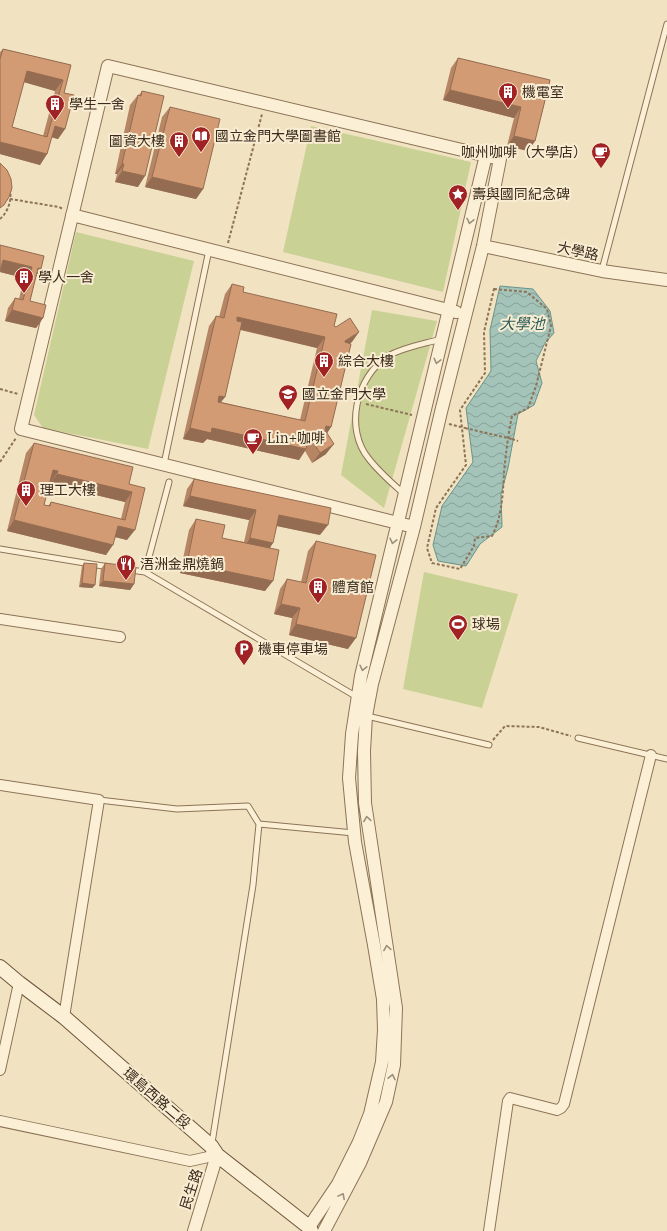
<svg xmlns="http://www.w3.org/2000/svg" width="667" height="1231" viewBox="0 0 667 1231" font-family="'IBM Plex Serif','Noto Sans TC',serif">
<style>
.grass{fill:#cad194}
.water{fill:url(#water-waves);stroke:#6a9388}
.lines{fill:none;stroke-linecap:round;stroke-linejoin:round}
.service-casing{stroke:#8d7357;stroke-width:7}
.minor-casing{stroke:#8d7357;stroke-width:12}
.tertiary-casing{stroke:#8d7357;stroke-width:14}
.secondary-casing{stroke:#6f543a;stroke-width:16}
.path{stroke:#8d7357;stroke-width:2;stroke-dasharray:3 2;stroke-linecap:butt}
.service{stroke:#fbf0d6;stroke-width:5}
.minor{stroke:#fbf0d6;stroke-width:10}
.tertiary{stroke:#fbf0d6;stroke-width:12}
.secondary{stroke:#fbf0d6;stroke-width:14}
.path-bridge{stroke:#8d7357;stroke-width:2;stroke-dasharray:3 2;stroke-linecap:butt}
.wall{fill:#b58564;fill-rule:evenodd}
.shaded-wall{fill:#946c51}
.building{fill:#d39b74;stroke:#946c51;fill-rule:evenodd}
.oneway{stroke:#9b8e7a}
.labels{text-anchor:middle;stroke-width:4;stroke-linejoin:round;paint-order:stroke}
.poi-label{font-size:14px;fill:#3b2b1d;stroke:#f8edd2;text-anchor:start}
.street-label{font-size:14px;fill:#3b2b1d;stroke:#f8edd2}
.water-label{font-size:15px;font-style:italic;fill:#2b5c59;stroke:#f8edd2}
</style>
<defs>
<pattern id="water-waves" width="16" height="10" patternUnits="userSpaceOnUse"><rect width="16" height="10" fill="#a4c4ba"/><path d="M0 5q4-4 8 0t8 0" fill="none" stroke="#879f97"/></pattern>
</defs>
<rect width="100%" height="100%" fill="#f1e3c2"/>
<!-- grass -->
<path class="grass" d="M311,126L471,162L443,292L283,252Z
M76,232L194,261L148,449L43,428L34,415Z
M372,310L437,321L384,508L341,475Z
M424,572L518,594L482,708L403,689Z"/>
<!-- water -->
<path class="water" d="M500,286L533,289L550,311L554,333L545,343L536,361L542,383L534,405L518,414L508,468L501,494L502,527L480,544L466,566L438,561L433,545L442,506L473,462L466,408L491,371L490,330Z"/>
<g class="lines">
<!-- service casing -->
<g class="service-casing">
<path id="service" d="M602,270L667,24
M164,464L209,250
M169,482L145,572L357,697
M404,494C392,483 379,472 369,459C344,429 356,377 388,356C404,347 424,344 441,339
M0,549L109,567
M130,570L145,572
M367,716L489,745
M578,738L667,759
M99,800L177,809L248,806L259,824L354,833
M212,1143L253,885L259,824"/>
</g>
<!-- minor casing -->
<g class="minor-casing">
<path id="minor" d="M0,619L120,637
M0,785L99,800L64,1017
M0,1070L19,983
M0,1121L190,1161L217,1155
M489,1231L508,1101L510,1098L557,1110L561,1108L564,1104L651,755"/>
</g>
<!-- tertiary casing -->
<g class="tertiary-casing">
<path id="tertiary" d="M72,215L456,312
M483,246L602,271L667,280
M309,1227L338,1184L359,1142L370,1114L382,1062L384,1030L383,999L374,945L355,842L349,778L352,734L361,676L486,155
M194,1231L217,1155
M324,1231L360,1163L386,1102L394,1065L396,1008L365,803L364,751L366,716L372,684L414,527L441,412L483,246L500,159L108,66L21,429L414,527"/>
</g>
<!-- secondary casing -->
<g class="secondary-casing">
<path id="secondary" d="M0,967L19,983L64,1017L211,1146L217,1155L309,1227L311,1231"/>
</g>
<!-- path -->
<path class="path" d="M10,199L59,207L63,209
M0,219C8,212 12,200 10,190
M228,243L262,114
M494,289L527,292L547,309L551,326L536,386L528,408L512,416C508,435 506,453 504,472C503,493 502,517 492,536L475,538L474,546L460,569L432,563L427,548L436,508L466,465L460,410L485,373L484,332Z
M0,389L18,394
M366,404L412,415
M449,424L465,428
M512,439L518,441
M0,462L16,438
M493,740L505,726L539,727L571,736"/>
<!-- service -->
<use href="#service" class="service"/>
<!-- minor -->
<use href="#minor" class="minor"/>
<!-- tertiary -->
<use href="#tertiary" class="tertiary"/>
<!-- secondary -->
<use href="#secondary" class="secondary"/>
<!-- path-bridge -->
<path class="path-bridge" d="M465,428L512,439"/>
</g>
<!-- wall -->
<path class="wall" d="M3,49L71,65L64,93L65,129L58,139L51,137L47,154L40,165L0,154V52ZM24,82L55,91L43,136L12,127Z
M458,58L550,80L535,141L528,151L507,146L514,118L443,100L451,68Z
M142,91L138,187L115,182L117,174H115L130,105L138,95H139Z
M170,107L203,189L196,199L145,187L162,117Z
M44,256L36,277L30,301L43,318L36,328L5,321L8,308L15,298L19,299L24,278L0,272Z
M232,284L243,292L334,326L352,342L350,343L331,427L327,433L326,454L312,463L305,451L299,460L207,439L203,443L183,439L209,326L216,316L219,317L225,294ZM240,330L317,348L300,420L221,402L225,397Z
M34,443L129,484L145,488L127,540L115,537L106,555L7,531L26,453ZM50,481L51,482L50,484L125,502L121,519L51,502L48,506L44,505Z
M194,479L320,535L277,526L270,548L265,591L180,573L189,530L196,519L222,538L244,542L249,520L183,506L187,489Z
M316,541L348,649L289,635L292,618L274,614L280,589L287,579L301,582L308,551Z
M84,563L95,585L92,588L79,587L82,566Z
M105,563L134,584L130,590L99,586L101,569Z"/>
<!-- shaded-wall -->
<path class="shaded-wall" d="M27,71L63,80L55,91L20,81Z
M450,90L521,107L514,118L443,100Z
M55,126L65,129L58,139L47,136Z
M514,136L535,141L528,151L507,146Z
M0,142L47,154L40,165L0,154Z
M122,164H124L117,174H115Z
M122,171L145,176L138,187L115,182Z
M152,177L203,189L196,199L145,187Z
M3,260L32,267L24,278L0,272Z
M38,268L41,269L34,279Z
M12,310L43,318L36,328L5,321Z
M237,317L325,337L317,348L230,327Z
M359,332L352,342L338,351L345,341Z
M219,396L225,397L217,407L212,406Z
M326,426L331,427L324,438Z
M190,428H212L311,439L304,449H306L299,460L207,439L203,443L183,439Z
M334,444L326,454L312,463L320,453Z
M53,470L58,471L51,482L45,480Z
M57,474L132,492L125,502L50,484Z
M190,496L256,510L249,520L183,506Z
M279,515L328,525L320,535L272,525Z
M14,520L113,545L106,555L7,531Z
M118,526L135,530L127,540L111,536Z
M250,538L273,543L266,554L243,549Z
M187,563L273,581L265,591L180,573Z
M103,581L134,584L130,590L99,586Z
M82,583L95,585L92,588L79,587Z
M281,604L300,608L292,618L274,614Z
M296,624L356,638L348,649L289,635Z"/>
<!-- building -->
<path class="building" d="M3,49L71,65L64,93L74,95L65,129L55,126L47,154L0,142V59ZM27,71L63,80L47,137L12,127Z
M458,58L550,80L535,141L514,136L521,107L450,90Z
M142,91L164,96L145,176L122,171L124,164H122L138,95L141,96Z
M170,107L220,119L203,189L152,177Z
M0,163L7,170L11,179L12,188L9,197L4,205L0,208Z
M0,245L44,256L41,269L38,268L30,301L46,305L43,318L12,310L15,298L23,300L32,267L3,260L0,271Z
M232,284L244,287L243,292L337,314L334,326L336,327L350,318L359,332L345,341V342L351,344L331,427L326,426L325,430L334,444L320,453L311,439L309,438L306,449L212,428L211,433L190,428L216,316L224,318ZM237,317L325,337L305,421L218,402L219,396L225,397L242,322L237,321Z
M34,443L133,467L129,484L145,488L135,530L118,526L113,545L14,520ZM53,470L58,471L57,474L132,492L125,520L51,502L50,506L44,505Z
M194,479L331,508L328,525L279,515L273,543L250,538L256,510L190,496Z
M196,519L225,525L222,538L279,550L273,581L187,563Z
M316,541L376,555L356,638L296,624L300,608L281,604L287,579L306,583Z
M84,563L97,564L95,585L82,583Z
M105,563L136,567L134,584L103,581Z"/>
<!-- one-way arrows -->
<defs><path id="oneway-chevron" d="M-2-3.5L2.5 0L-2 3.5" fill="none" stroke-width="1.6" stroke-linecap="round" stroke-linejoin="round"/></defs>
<g class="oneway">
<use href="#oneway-chevron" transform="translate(470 221) rotate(103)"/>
<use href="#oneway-chevron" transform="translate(437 361) rotate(104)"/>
<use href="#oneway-chevron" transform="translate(393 541) rotate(103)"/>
<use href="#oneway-chevron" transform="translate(363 668) rotate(103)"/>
<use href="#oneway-chevron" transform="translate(367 819) rotate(-99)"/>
<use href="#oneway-chevron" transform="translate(387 948) rotate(-99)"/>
<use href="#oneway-chevron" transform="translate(392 1077) rotate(-78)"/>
<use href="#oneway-chevron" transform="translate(342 1196) rotate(-62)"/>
</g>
<!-- icons -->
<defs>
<g id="building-pin" transform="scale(1)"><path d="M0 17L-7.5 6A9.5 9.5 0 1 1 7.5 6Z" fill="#a12224" stroke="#f8edd2"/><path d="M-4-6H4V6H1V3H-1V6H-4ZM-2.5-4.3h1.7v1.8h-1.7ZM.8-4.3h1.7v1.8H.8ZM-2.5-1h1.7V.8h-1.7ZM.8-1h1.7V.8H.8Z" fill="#fff"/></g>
<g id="library-pin" transform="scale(1)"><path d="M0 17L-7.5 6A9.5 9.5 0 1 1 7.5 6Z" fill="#a12224" stroke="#f8edd2"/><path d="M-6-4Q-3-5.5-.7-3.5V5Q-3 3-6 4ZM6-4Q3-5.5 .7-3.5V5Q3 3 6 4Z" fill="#fff"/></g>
<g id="cafe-pin" transform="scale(1)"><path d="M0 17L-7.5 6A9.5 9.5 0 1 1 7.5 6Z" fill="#a12224" stroke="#f8edd2"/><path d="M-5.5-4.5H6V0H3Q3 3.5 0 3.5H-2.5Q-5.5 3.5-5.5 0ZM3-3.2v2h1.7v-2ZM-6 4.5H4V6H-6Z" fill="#fff"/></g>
<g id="sight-pin" transform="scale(1)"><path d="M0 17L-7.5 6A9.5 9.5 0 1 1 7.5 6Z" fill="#a12224" stroke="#f8edd2"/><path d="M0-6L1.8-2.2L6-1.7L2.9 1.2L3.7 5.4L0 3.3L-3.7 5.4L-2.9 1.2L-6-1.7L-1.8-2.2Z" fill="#fff"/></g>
<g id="university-pin" transform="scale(1)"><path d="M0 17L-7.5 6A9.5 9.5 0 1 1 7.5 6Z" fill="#a12224" stroke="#f8edd2"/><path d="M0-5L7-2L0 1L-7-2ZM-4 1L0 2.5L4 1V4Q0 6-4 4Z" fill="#fff"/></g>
<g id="restaurant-pin" transform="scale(1)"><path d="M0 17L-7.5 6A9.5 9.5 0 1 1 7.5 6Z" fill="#a12224" stroke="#f8edd2"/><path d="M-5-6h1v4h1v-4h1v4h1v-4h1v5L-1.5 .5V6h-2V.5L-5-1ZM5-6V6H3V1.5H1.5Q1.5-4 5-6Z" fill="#fff"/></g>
<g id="stadium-pin" transform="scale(1)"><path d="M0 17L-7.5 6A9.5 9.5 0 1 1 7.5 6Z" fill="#a12224" stroke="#f8edd2"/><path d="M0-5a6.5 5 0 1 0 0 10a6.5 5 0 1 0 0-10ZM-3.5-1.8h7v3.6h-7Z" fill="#fff"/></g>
<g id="parking-pin" transform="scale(1)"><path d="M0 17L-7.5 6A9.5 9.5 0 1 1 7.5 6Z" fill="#a12224" stroke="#f8edd2"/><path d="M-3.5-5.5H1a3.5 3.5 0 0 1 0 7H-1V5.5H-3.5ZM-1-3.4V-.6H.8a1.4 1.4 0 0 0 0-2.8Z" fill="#fff"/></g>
</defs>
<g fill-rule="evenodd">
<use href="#building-pin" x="508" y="92"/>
<use href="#building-pin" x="55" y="104"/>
<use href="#library-pin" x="201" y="136"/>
<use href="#building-pin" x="179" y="141"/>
<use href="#cafe-pin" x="601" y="152"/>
<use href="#sight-pin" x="458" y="194"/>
<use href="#building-pin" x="24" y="277"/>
<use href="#building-pin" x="324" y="361"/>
<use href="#university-pin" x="288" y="394"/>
<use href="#cafe-pin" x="253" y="438"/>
<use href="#building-pin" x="26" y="490"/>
<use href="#restaurant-pin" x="126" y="564"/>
<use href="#building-pin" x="318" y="587"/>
<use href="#stadium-pin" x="458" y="624"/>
<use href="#parking-pin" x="244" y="649"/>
</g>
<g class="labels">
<!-- poi labels -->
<g class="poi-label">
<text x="522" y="97">機電室</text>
<text x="69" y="109">學生一舍</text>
<text x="215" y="141">國立金門大學圖書館</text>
<text x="165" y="146" text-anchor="end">圖資大樓</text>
<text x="587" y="157" text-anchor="end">咖州咖啡（大學店）</text>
<text x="472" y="199">壽與國同紀念碑</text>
<text x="38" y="282">學人一舍</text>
<text x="338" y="366">綜合大樓</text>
<text x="302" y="399">國立金門大學</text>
<text x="267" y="443">Lin+咖啡</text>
<text x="40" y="495">理工大樓</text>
<text x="140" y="569">浯洲金鼎燒鍋</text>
<text x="332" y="592">體育館</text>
<text x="472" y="629">球場</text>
<text x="258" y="654">機車停車場</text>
</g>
<!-- street labels -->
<g class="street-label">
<text transform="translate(578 251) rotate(12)" y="5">大學路</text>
<text transform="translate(157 1098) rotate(41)" y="5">環島西路二段</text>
<text transform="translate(191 1189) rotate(-72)" y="5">民生路</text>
</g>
<!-- water labels -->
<g class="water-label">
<text x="522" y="329">大學池</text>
</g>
</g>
</svg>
